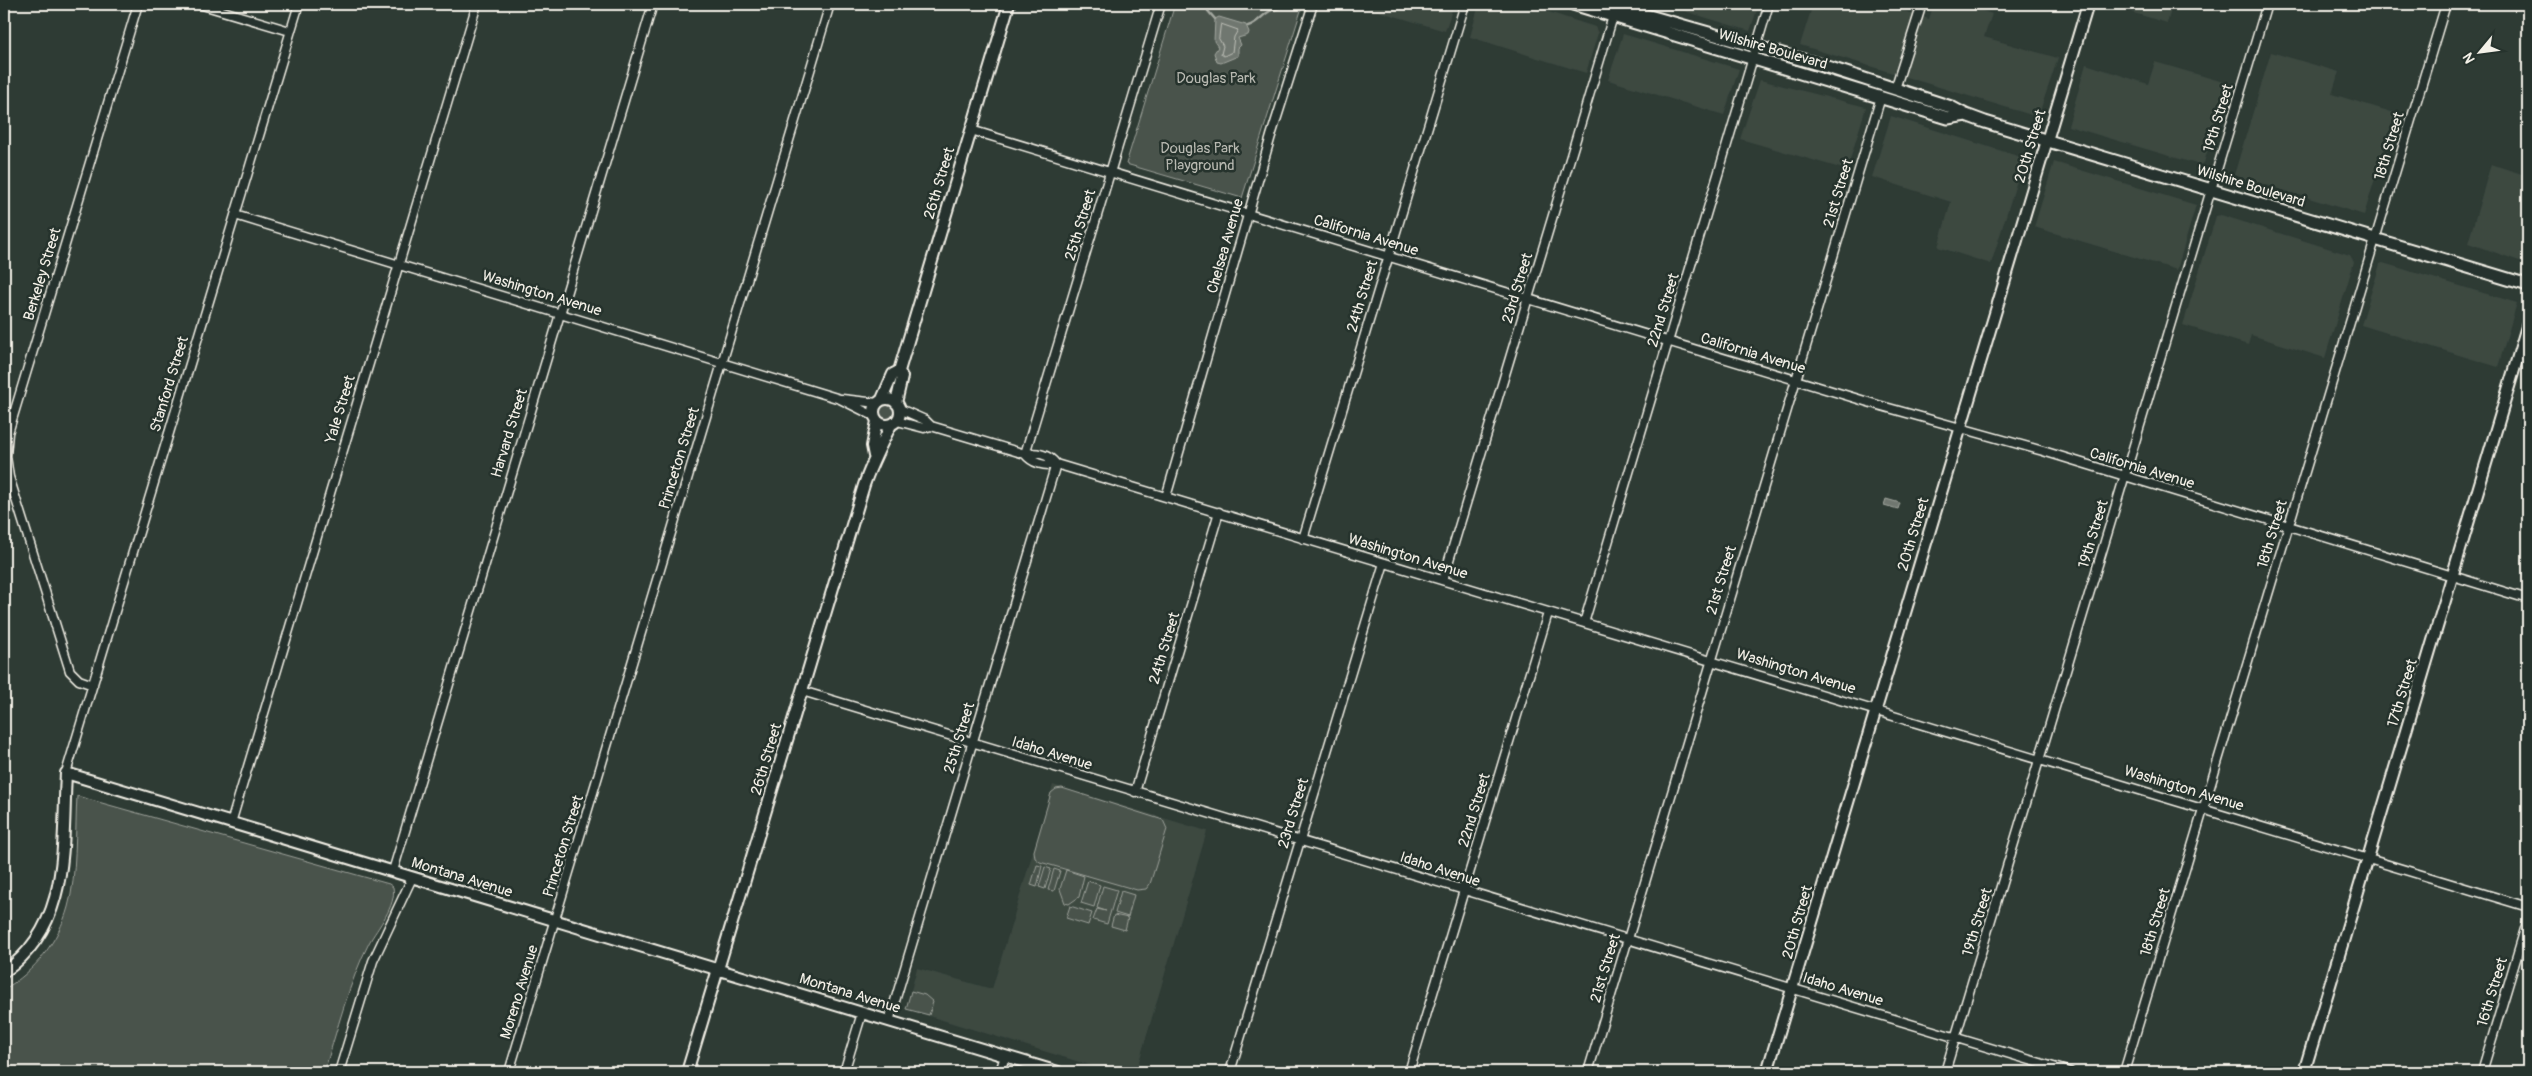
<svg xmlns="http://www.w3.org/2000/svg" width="2532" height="1076" viewBox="0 0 2532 1076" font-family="Pangolin,sans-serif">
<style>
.built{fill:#3c4841}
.green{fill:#48524c;stroke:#9ea29a}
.water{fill:#6f7770;stroke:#a4a8a0}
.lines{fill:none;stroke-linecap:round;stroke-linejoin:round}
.shore{stroke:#bfc0b8;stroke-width:1}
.stream{stroke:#a4a8a0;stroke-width:2.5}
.street-casing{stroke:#f4f1e8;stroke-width:11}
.secondary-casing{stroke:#f4f1e8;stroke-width:14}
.primary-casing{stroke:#f4f1e8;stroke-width:15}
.street{stroke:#26332d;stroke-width:8}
.secondary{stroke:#26332d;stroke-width:10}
.primary{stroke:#26332d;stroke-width:11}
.labels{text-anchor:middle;stroke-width:5;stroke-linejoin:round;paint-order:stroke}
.street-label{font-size:15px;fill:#f4f1e8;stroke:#26332d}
.park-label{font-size:15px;fill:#b8b9b1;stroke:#26332d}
</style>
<rect width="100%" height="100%" fill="#2e3b34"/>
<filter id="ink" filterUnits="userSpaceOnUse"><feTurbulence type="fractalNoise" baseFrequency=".02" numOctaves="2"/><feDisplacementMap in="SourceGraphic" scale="10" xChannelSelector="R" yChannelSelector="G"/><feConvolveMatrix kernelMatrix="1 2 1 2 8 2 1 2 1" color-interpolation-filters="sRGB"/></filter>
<g filter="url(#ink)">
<!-- built -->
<path class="built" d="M1354,4H1454L1445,31Z
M1479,4H1524L1595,27L1598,33L1586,73L1470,37Z
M1661,4H1759L1750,31Z
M1813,4H1882L1929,19L1934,4H1962L1992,14L1984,37L2058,58L2038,117L1800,45Z
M2104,4H2173L2167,23Z
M1623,34L1739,69L1724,115L1608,80Z
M2271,52L2339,72L2332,94L2395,113L2364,215L2234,175Z
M2155,62L2227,83L2204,163L2200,165L2068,126L2086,64L2148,84Z
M1760,80L1866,107L1847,170L1740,139Z
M1891,116L2024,158L1991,264L1938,247L1951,202L1872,177Z
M2054,162L2196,205L2177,270L2034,227Z
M2491,164L2528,176V264L2468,243Z
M2221,215L2350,255L2354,262L2325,358L2251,335L2248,345L2183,325L2216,216Z
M2383,263L2517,303L2498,367L2361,325L2380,264Z
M1053,785L1207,831L1136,1072H1112L906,1009L917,968L992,989Z"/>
<!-- green -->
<path class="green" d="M1175,4H1303L1242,198L1126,164Z
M877 412a9 9 0 1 1 18 0a9 9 0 1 1-18 0Z
M1062,788L1163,820L1167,829L1150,884L1146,889L1137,890L1040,862L1035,858L1034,851L1051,793L1056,789Z
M77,796L389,884L393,887C397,906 377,928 369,943C349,982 337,1031 324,1072H4V989C34,973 59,940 68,907C77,877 75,829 77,796Z
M1037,865L1042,866L1037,887L1031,885Z
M1045,867L1051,869L1045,889L1039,887Z
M1054,869L1060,871L1054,891L1048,890Z
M1066,870L1084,876L1079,897L1069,904L1065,903L1060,889Z
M1088,881L1100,885L1094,907L1081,903Z
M1103,886L1117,890L1107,924L1093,920L1097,909L1106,911L1097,908Z
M1121,891L1134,895L1128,917L1115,913Z
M1070,906L1092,913L1088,925L1066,918Z
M1114,915L1128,918L1125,930L1111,926Z
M911,991L925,995L933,1002L929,1015L906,1009Z"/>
<!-- water -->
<path class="water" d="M1219,17L1246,25L1249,32L1248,35L1238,38L1241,45L1238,48V56L1221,63L1217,62L1214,53L1218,47L1214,41L1215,19Z
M1886,499L1900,503L1898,509L1884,505Z"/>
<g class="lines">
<!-- shore -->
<path class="shore" d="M1221,24L1238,30L1234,37L1232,52L1224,56L1221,54L1223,46L1219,39Z"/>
<!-- stream -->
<path class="stream" d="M1209,4L1208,11L1215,19
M1248,26C1258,23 1261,16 1270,11C1276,8 1280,10 1284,4"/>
<!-- street casing -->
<g class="street-casing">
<path id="street" d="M199,4L290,31
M1895,89L1922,4
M971,130L1878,405L2043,451L2528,599
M235,215L840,399L874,416
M842,399L877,403
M900,409L925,420L931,426
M897,421L924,428L931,426L1025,454C1036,452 1049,454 1056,464
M1025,454C1032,463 1045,467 1056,464L2528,907
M1025,454L1161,4
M1166,497L1271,136L1313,4
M1303,539L1465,4
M1443,580L1614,13
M1584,623L1769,4
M93,685L79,680L70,671L9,477L6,456L8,433L138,4
M802,691L2070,1072
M66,773L299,4
M1135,792L1219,512
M231,823L477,4
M393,871L653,4
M889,1021L1056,464
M339,1072L373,961L412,878
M509,1072L830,4
M844,1072L862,1013
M1000,1072L1005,1056
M1230,1072L1384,563
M1409,1072L1548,613
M1588,1072L1881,97
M1945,1072L2267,4
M2124,1072L2446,4
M2482,1072L2528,919"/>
</g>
<!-- secondary casing -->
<g class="secondary-casing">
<path id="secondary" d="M874 412a13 13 0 1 1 26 0a13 13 0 1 1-26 0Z
M882,399L893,374L899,371L1009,4
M896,403L902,377L899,371
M874,456L872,446L877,421
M4,972C71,925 62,846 66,773L1058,1072
M687,1072L864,485C871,464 881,445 891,425
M1767,1072L2088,4
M2304,1072L2528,323"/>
</g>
<!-- primary casing -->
<g class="primary-casing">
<path id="primary" d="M1573,4L1948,118L1966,115
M1607,4L1821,65L1951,107L1966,115L1985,122L2528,285"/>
</g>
<!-- street -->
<use href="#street" class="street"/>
<!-- secondary -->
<use href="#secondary" class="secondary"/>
<!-- primary -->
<use href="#primary" class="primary"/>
</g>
</g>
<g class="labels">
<!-- street labels -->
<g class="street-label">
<text transform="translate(1773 49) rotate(16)" y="5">Wilshire Boulevard</text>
<text transform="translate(2218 118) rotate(-73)" y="5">19th Street</text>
<text transform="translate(2030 146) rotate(-73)" y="5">20th Street</text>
<text transform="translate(2389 146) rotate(-73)" y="5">18th Street</text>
<text transform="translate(939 183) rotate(-73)" y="5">26th Street</text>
<text transform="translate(2251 186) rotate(17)" y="5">Wilshire Boulevard</text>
<text transform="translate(1838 193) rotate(-73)" y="5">21st Street</text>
<text transform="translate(1080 225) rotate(-73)" y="5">25th Street</text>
<text transform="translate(1366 235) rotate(17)" y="5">California Avenue</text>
<text transform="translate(1225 246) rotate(-74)" y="5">Chelsea Avenue</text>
<text transform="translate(42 274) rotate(-73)" y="5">Berkeley Street</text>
<text transform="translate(1517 288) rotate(-73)" y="5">23rd Street</text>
<text transform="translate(542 293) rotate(17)" y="5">Washington Avenue</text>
<text transform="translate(1362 296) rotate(-73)" y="5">24th Street</text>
<text transform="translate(1663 310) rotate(-73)" y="5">22nd Street</text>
<text transform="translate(1753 353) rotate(17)" y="5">California Avenue</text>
<text transform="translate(169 384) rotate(-73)" y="5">Stanford Street</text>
<text transform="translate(340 409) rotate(-73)" y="5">Yale Street</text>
<text transform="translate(509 433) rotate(-73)" y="5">Harvard Street</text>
<text transform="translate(679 458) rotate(-73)" y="5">Princeton Street</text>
<text transform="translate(2142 468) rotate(17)" y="5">California Avenue</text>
<text transform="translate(1913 534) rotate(-73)" y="5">20th Street</text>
<text transform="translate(2093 534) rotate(-73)" y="5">19th Street</text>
<text transform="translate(2272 534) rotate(-73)" y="5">18th Street</text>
<text transform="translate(1408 556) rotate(17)" y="5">Washington Avenue</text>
<text transform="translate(1721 580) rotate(-73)" y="5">21st Street</text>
<text transform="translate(1164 648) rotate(-73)" y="5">24th Street</text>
<text transform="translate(1796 671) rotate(17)" y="5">Washington Avenue</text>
<text transform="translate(2402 693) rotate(-73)" y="5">17th Street</text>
<text transform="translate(959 738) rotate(-73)" y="5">25th Street</text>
<text transform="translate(1052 753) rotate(17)" y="5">Idaho Avenue</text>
<text transform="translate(766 759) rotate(-73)" y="5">26th Street</text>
<text transform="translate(2184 788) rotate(17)" y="5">Washington Avenue</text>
<text transform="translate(1474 810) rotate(-73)" y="5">22nd Street</text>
<text transform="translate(1293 813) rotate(-73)" y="5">23rd Street</text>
<text transform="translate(563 846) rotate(-73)" y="5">Princeton Street</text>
<text transform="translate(1440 869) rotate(18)" y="5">Idaho Avenue</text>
<text transform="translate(462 877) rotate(17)" y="5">Montana Avenue</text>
<text transform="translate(1797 922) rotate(-74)" y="5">20th Street</text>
<text transform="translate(1977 922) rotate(-73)" y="5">19th Street</text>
<text transform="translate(2155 922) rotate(-73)" y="5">18th Street</text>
<text transform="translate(1605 968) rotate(-73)" y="5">21st Street</text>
<text transform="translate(1843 989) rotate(17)" y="5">Idaho Avenue</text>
<text transform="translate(519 992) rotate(-73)" y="5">Moreno Avenue</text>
<text transform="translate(2492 992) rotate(-73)" y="5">16th Street</text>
<text transform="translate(850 993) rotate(17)" y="5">Montana Avenue</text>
</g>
<!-- park labels -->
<g class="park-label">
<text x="1216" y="83">Douglas Park</text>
<text x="1200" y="153">Douglas Park<tspan x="1200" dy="17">Playground</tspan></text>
</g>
</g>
<!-- margin -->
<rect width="2532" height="1076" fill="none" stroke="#26332d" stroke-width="20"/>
<rect x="10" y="10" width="2512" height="1056" fill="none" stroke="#f4f1e8" stroke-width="2" filter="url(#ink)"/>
<!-- north arrow -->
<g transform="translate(2480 52) rotate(241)" stroke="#26332d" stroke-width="4" paint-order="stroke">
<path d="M0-4L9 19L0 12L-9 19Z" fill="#f4f1e8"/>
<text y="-8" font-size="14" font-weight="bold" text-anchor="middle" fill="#f4f1e8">N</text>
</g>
</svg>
